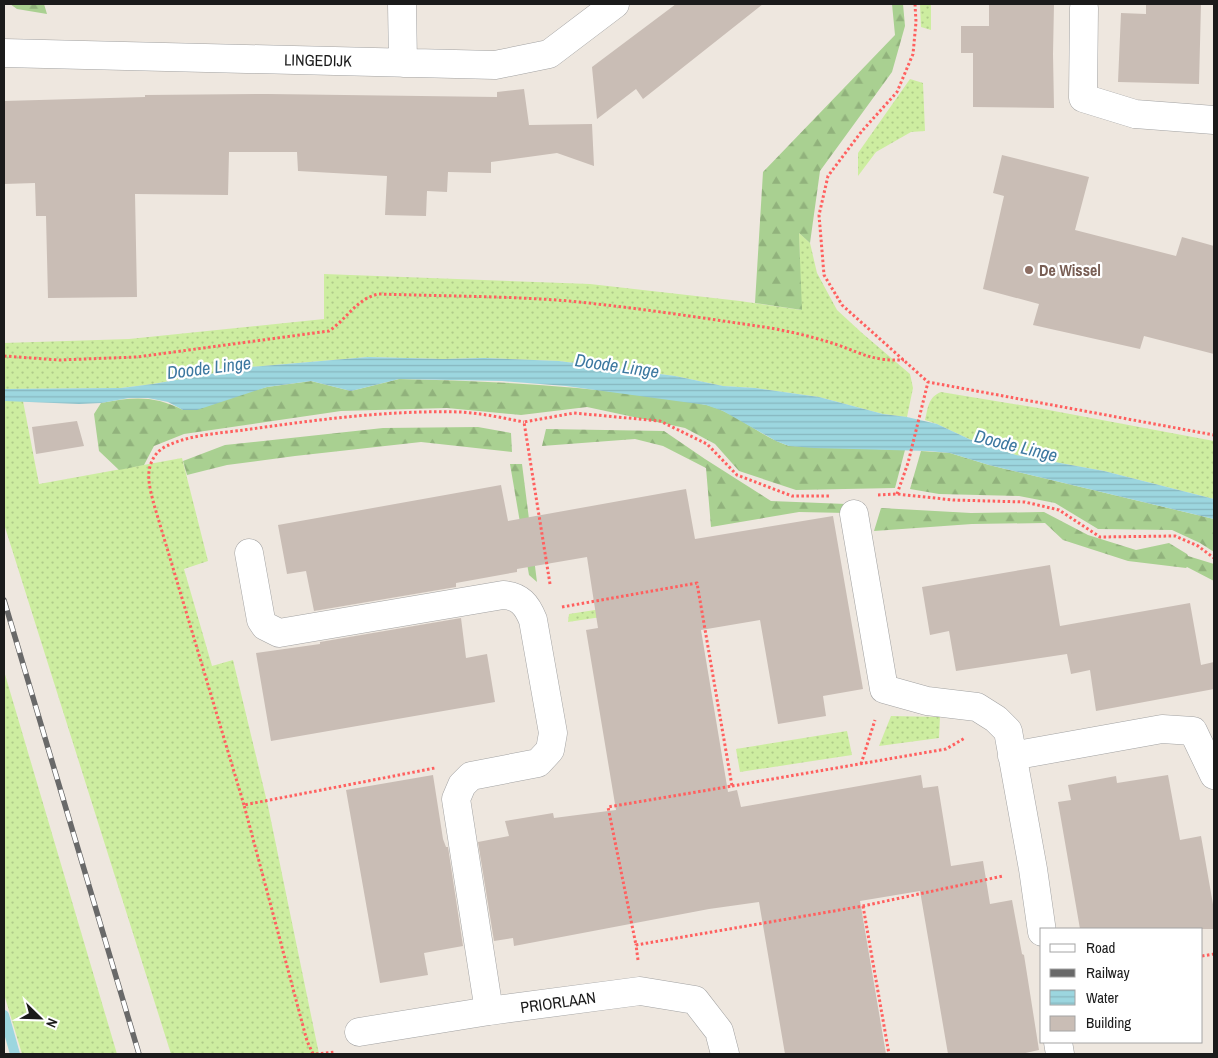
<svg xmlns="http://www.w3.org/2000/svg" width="1218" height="1058" viewBox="0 0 1218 1058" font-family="'Archivo Narrow',sans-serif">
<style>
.grass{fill:url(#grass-dots)}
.forest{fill:url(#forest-firs)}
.water{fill:url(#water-rules)}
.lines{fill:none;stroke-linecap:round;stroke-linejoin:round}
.stream{stroke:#9cd6df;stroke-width:10}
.building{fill:#c9bdb5}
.minor-casing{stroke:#a2a2a2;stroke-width:29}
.path{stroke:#ff605f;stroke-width:3;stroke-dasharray:2.5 2.5;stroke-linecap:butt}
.minor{stroke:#fff;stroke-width:28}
.rail-casing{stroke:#696969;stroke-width:5.5}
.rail{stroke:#fff;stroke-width:4;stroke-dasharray:11;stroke-linecap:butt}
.education-dot{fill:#8d6e63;stroke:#fff;stroke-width:2}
.labels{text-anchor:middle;stroke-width:4.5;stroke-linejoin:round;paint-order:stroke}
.street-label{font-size:16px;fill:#1b1b1b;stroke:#fff}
.education-label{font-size:16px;font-weight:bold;fill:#785e54;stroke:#fff;text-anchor:start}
.water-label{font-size:18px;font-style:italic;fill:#3d78a0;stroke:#fff}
</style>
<defs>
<pattern id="grass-dots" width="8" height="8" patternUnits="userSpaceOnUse" patternTransform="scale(1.25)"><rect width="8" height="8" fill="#cdeda0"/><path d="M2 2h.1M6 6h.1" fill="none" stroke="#afcb89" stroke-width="1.8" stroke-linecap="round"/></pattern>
<pattern id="forest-firs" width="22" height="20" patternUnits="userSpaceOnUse" patternTransform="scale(1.25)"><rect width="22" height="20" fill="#a9d091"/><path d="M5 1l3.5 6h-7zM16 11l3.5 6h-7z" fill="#91b27c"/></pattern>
<pattern id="water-rules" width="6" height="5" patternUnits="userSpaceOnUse" patternTransform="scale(1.25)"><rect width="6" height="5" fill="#9cd6df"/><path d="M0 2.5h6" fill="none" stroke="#86b7bf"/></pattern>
</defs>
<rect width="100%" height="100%" fill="#eee7df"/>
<!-- grass -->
<path class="grass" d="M920,4H931V30L921,27Z
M910,79L923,83L925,131L911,132L876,152L858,176V153Z
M799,233L810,243L817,273L837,310L862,333L910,374L913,388L907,417L883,414L819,397L755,388L723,386L675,376L559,361L484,358L443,359L368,357L250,367L153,384L121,388L4,389V343L129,339L324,319V274L590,284L740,301L801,310Z
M941,392L1038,408L1214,441V499L1104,471L1016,455L969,439L937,424L925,420C928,408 928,397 941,392Z
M11,400L23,401L39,484L182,458L208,561L184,569L212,666L233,660L268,806L319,1054H171L4,524V401Z
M685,596L687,604L568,622L569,614Z
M4,671L117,1054H22L4,994Z
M891,716L940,717L939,738L879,746Z
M847,731L852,755L740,772L736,749Z"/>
<!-- forest -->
<path class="forest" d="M10,4H44L47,14L17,9Z
M892,4H903L905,26L892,72L820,171L810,243L799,233L802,310L755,303L763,172L895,35Z
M399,379C482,381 564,384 646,396C666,399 687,401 707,405C737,413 759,436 789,446L905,450L895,488L796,490L739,471L715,444L685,428L587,407L521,415L447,408L341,411L184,434L154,446L144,465L119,470L99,451L94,414L101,403C132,397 154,395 183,410L267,387L311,381L351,391Z
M478,427L511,433L512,452L421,442L295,456L227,465L187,475L183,461L225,445L383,428Z
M546,429L664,431L705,459L771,501L846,504L847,513L799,512L711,527L706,468L663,446L635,439L542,446Z
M921,451L950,453L989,465L1214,519V552L1200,543L1172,530L1098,529L1055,503L1019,496L939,494L910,489Z
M510,464H522L537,582L529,575Z
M881,508L971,513L1044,512L1088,535L1136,550L1169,543L1187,554L1188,556L1214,564V581L1187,567L1186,568L1128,561L1063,540L1045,523L972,524L874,531Z"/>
<!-- water -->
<path class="water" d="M368,357L443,359L484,358L559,361L675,376L723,386L755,388L819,397L883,414L907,417L937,424L969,439L1016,455L1104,471L1214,499V519L989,465L950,453L928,451L814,448L789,446L776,441L723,411L706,405L566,386L502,381L399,379L351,391L311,381L267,387L197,410H183L168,402L148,398H129L101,403L79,404L4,401V389L121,388L153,384L250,367Z"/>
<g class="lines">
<!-- stream -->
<path class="stream" d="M4,1015L15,1054"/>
</g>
<!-- building -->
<path class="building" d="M676,4H763L643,99L636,89L597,119L592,67Z
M989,4H1054L1053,54L1054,108L973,107V53H961V26H989Z
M1146,4H1201L1199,84L1118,82L1121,13L1146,14Z
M524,89L529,125L592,124L594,166L557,153L491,162V173L448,172L447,192L427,191L426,216L385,215L387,176L298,171L297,152H229L228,195L135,194L137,297L48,298L46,216H36L35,183L4,184V101L145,97V95L268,94L497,97V92Z
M1002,155L1089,177L1075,230L1176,256L1182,237L1214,246V354L1144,336L1140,349L1033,325L1039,304L983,289L1004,196L993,193Z
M77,421L84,446L36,454L32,427Z
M501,485L508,521L686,489L695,539L833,516L863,689L823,696L826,716L778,724L760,620L701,630L728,792L737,790L741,807L921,775L923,788L938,786L951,866L983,861L990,904L1012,900L1022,954L1024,955L1039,1050L1021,1054H948L920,891L860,901L886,1054H785L759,902L709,909L514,946L513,938L494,941L478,842L509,836L505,821L553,813L554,818L616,810L586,630L598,628L587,557L517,569V572L456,583V587L314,611L306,571L287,574L278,525Z
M1050,565L1060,626L1190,603L1201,665L1214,662V689L1096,711L1090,670L1071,674L1067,654L956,671L949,631L930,635L922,587Z
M461,618L466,658L487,654L495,702L271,741L256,653L320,644V642Z
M433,775L443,839L446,847H448L463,946L424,953L428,975L380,983L346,790Z
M1168,775L1180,840L1201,836L1214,910V929H1080L1058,802L1071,800L1068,785L1116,776L1117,783Z"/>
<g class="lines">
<!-- minor casing -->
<g class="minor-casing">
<path id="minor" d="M402,4L403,63
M1084,8L1083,98L1135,114L1214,120
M4,53L495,65L549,54L615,4
M854,514L884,689L927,701L977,707L996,719L1008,731L1033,869L1042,932
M249,553L261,620L265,626L279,633L503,595C520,596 527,605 533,620L553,733L550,750L538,763L471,776L462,785L456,799L489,1011
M1012,756L1162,729L1193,731L1214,775
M359,1032L489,1011L640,991L695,1000L719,1031L725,1054
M1058,1042L1060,1054"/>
</g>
<!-- path -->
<path class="path" d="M915,4L916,22L913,54L897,92L862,131L828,176L819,215L824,275L842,305L928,382L1214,435
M4,356L59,360L137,357L329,331C347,319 357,298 379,294C438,296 498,296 557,300C626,306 696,317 764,327C789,331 814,337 838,345C865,355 874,361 904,360
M897,494L908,463L928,382
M878,495L897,494L953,500L1025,502L1059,510L1100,537L1175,536L1198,546L1214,558
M550,584L524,422L574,413L660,421L707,444L737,475L792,496H829
M562,607L697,583L732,786L608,807L636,945
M861,764L875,720
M732,786L946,749L965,738
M244,805L155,508C150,489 143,470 157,453C160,450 165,446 169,445C190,435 221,433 244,430C315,420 388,410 460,412C481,413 503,418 524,422
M863,906L889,1054
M1202,956L1214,954
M638,960L636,945L863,906L1003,876
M313,1054L307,1041L244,805L435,768
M316,1054L335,1052"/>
<!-- minor -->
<use href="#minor" class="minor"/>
<!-- rail casing -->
<g class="rail-casing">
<path id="rail" d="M4,600L139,1054"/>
</g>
<!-- rail -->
<use href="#rail" class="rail"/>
</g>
<!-- markers -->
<circle class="education-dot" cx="1029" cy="270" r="5"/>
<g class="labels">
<!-- street labels -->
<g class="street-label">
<text transform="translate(318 60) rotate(1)" y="6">LINGEDIJK</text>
<text transform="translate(558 1002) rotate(-8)" y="6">PRIORLAAN</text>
</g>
<!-- education labels -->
<g class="education-label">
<text x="1039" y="276">De Wissel</text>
</g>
<!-- water labels -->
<g class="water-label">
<text transform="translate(617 366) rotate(8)" y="6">Doode Linge</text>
<text transform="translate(209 368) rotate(-7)" y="6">Doode Linge</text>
<text transform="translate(1016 446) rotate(14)" y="6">Doode Linge</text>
</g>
</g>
<!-- border -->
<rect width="1218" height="1058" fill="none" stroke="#1b1b1b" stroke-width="10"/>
<!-- legend -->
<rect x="1040" y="928" width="162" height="115" fill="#ffffff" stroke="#a4a4a4"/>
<rect x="1050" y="944" width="25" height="8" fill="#ffffff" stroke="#a4a4a4"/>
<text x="1086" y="953" font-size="15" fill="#1b1b1b">Road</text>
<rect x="1050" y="969" width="25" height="8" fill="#696969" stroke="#a4a4a4"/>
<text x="1086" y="978" font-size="15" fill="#1b1b1b">Railway</text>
<rect x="1050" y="990" width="25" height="15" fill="url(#water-rules)" stroke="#a4a4a4"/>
<text x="1086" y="1003" font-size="15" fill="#1b1b1b">Water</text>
<rect x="1050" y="1016" width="25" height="15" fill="#c9bdb5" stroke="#a4a4a4"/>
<text x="1086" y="1028" font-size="15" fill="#1b1b1b">Building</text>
<!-- north arrow -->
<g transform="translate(40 1018) rotate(113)" stroke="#ffffff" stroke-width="4" paint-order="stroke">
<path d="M0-4L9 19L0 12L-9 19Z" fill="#1b1b1b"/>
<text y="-8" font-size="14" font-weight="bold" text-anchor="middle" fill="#1b1b1b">N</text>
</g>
</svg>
